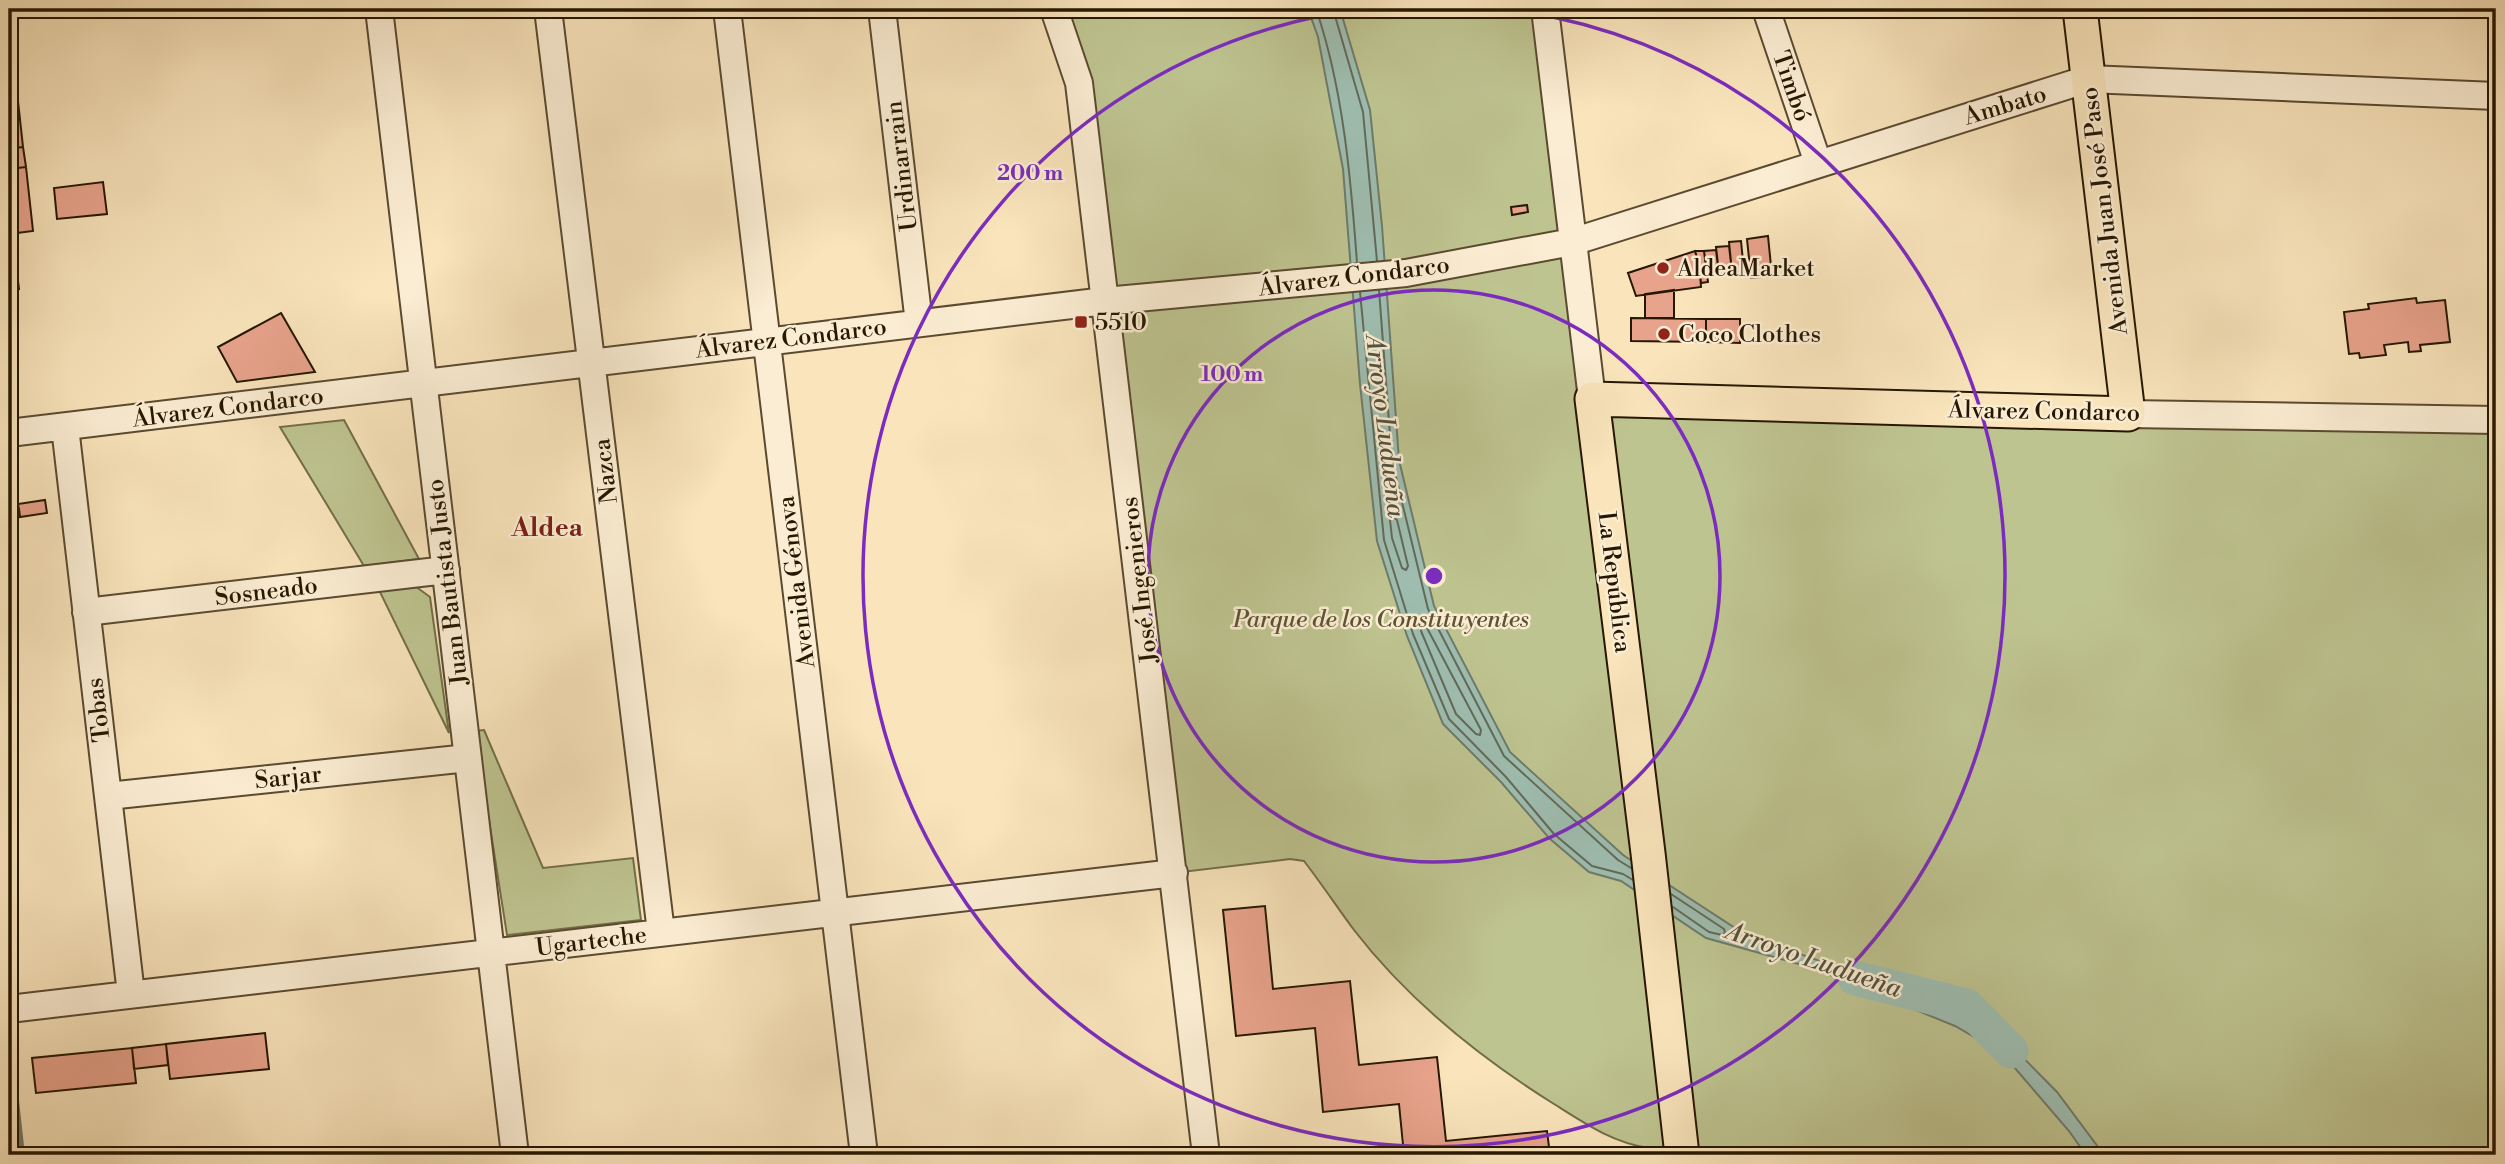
<svg xmlns="http://www.w3.org/2000/svg" width="2505" height="1164" viewBox="0 0 2505 1164" font-family="'Libre Bodoni',serif">
<style>
.green{fill:#bec490;stroke:#726e48;stroke-width:2}
.water{fill:#9ebeb1;stroke:#6e7b6b;stroke-width:2}
.lines{fill:none;stroke-linecap:round;stroke-linejoin:round}
.shore{stroke:#626a59;stroke-width:2}
.stream{stroke:#6e7b6b;stroke-width:6}
.river{stroke:#9ebeb1;stroke-width:35}
.building{fill:#e8a38c;stroke:#261701;stroke-width:2}
.minor-casing{stroke:#5b4a30;stroke-width:30}
.major-casing{stroke:#261701;stroke-width:37}
.minor{stroke:#fbedd3;stroke-width:26}
.major{stroke:#f9e4bb;stroke-width:33}
.ring{fill:none;stroke:#7b2cbf;stroke-width:3.5}
.poi-dot{fill:#8f2418;stroke:#fbedd3;stroke-width:2.5}
.labels{text-anchor:middle;stroke-width:5;stroke-linejoin:round;paint-order:stroke}
.street-label{font-size:24px;fill:#261701;stroke:#fbedd3}
.poi-label{font-size:24px;fill:#261701;stroke:#fbedd3;text-anchor:start}
.park-label{font-size:24px;font-style:italic;fill:#5b5433;stroke:#fbedd3}
.water-label{font-size:26px;font-style:italic;fill:#50513f;stroke:#fbedd3}
.neighbourhood-label{font-size:26px;font-weight:bold;fill:#7a1f14;stroke:#fbedd3}
.centre{fill:#7b2cbf;stroke:#fbedd3;stroke-width:3.5}
.ring-label{font-size:21px;text-anchor:middle;font-weight:bold;fill:#7b2cbf;stroke:#fbedd3;stroke-width:5;stroke-linejoin:round;paint-order:stroke}
</style>
<rect width="100%" height="100%" fill="#f9e4bb"/>
<filter id="stains"><feTurbulence type="fractalNoise" baseFrequency=".00286" numOctaves="4"/><feColorMatrix values="0 0 0 0 .2 0 0 0 0 .09 0 0 0 0 .02 0 0 0 .5 -.17"/></filter>
<radialGradient id="worn" r=".72"><stop offset=".6" stop-color="#630" stop-opacity="0"/><stop offset="1" stop-color="#630" stop-opacity=".3"/></radialGradient>
<!-- green -->
<path class="green" d="M1054,9H1545L1592,399L2496,420V1155H1682L1681,1145C1671,1147 1659,1150 1649,1148C1613,1143 1584,1123 1554,1104C1479,1057 1408,1000 1354,930C1337,907 1321,883 1304,861L1290,859L1174,873L1116,395Z
M344,420L419,559L364,566L280,427Z
M415,586L430,597L449,733L378,588Z
M484,730L543,868L633,858L641,920L507,935L475,731Z"/>
<!-- water -->
<path class="water" d="M1308,9H1340L1370,110L1382,226L1399,460L1434,606L1510,752L1623,855L1746,935L1985,1019L2057,1092L2104,1155H2086L2069,1131L2002,1053L1955,1026L1813,968L1706,938L1621,881L1589,872L1549,838L1501,782L1443,724L1407,636L1377,541L1360,384L1343,169L1318,37Z"/>
<g class="lines">
<!-- shore -->
<path class="shore" d="M1316,9C1343,87 1351,180 1357,263
M1333,9L1363,112L1377,261
M1379,290L1392,461L1428,609L1504,756L1618,860L1631,868
M1360,292L1384,540L1413,634L1449,719L1506,777L1554,834L1592,866L1623,874L1633,880
M1393,517L1397,520L1408,566L1406,570L1402,568L1392,538L1390,520Z
M1426,626L1481,730L1480,735L1476,734L1456,714L1421,631L1422,627Z
M1671,894L1724,929L1725,933L1722,935L1709,932L1673,907"/>
<!-- stream -->
<path class="stream" d="M9,1037L22,1155"/>
<!-- river -->
<path class="river" d="M1855,978L1967,1006L2011,1051"/>
</g>
<!-- building -->
<path class="building" d="M9,83H16L23,147L9,149Z
M23,147L26,167L9,169V149Z
M26,167L33,231L9,234V169Z
M103,182L107,214L57,219L54,188Z
M1527,205L1528,212L1512,215L1511,207Z
M1768,236L1772,276L1751,278L1747,239Z
M1741,241L1744,271L1732,272L1729,242Z
M1729,246L1732,272L1719,274L1716,247Z
M14,249L19,289L9,290V250Z
M1716,250L1719,274L1707,275L1704,251Z
M1695,251H1704L1708,282L1701,283L1700,274H1702Z
M1695,251L1702,274H1700L1701,287L1636,296L1628,273Z
M1674,290V318H1645V294Z
M2416,298L2417,303L2445,300L2450,342L2420,345L2421,351L2409,352L2408,342L2384,345L2386,355L2360,358L2359,353L2349,354L2344,312L2369,309L2368,304Z
M281,313L315,372L237,382L218,347Z
M1631,318L1706,319V342L1631,341Z
M1706,319H1740V343L1706,342Z
M45,500L47,513L20,517L18,504Z
M19,509L20,517L9,518V510Z
M1265,906L1273,989L1350,981L1359,1065L1437,1057L1446,1141L1547,1131L1550,1155H1404L1399,1104L1323,1112L1315,1028L1236,1036L1223,910Z
M265,1033L269,1069L170,1079L166,1044Z
M166,1044L168,1065L134,1069L132,1048Z
M132,1048L136,1083L36,1093L32,1058Z"/>
<g class="lines">
<!-- minor casing -->
<g class="minor-casing">
<path id="minor" d="M379,9L515,1155
M548,9L661,932
M727,9L864,1155
M882,9L919,323
M1054,9L1079,83L1206,1155
M1545,9L1592,399
M1766,9L1818,163
M2128,414L2496,420
M65,427L131,994
M9,433L1105,301L1406,273L1572,242L2088,79L2496,96
M86,612L446,570
M108,796L468,758
M9,1009L1174,873"/>
</g>
<!-- major casing -->
<g class="major-casing">
<path id="major" d="M1682,1155L1648,853L1592,399L2128,414L2080,9"/>
</g>
<!-- minor -->
<use href="#minor" class="minor"/>
<!-- major -->
<use href="#major" class="major"/>
</g>
<!-- distance rings -->
<g class="ring">
<circle cx="1434" cy="576" r="286"/>
<path d="M1504 9A571 571 0 1 1 1364 9"/>
</g>
<!-- markers -->
<g class="poi-dot">
<circle cx="1663" cy="268" r="7"/>
<rect x="1074" y="315" width="14" height="14" rx="3.5"/>
<circle cx="1664" cy="334" r="7"/>
</g>
<g class="labels">
<!-- street labels -->
<g class="street-label">
<text transform="translate(1792 86) rotate(71)" y="8">Timbó</text>
<text transform="translate(2005 105) rotate(-17)" y="8">Ambato</text>
<text transform="translate(901 166) rotate(-97)" y="8">Urdinarrain</text>
<text transform="translate(2104 211) rotate(-97)" y="8">Avenida Juan José Paso</text>
<text transform="translate(1354 276) rotate(-7)" y="8">Álvarez Condarco</text>
<text transform="translate(791 338) rotate(-7)" y="8">Álvarez Condarco</text>
<text transform="translate(228 407) rotate(-7)" y="8">Álvarez Condarco</text>
<text transform="translate(2044 411) rotate(1)" y="8">Álvarez Condarco</text>
<text transform="translate(605 471) rotate(-97)" y="8">Nazca</text>
<text transform="translate(1139 580) rotate(-97)" y="8">José Ingenieros</text>
<text transform="translate(447 582) rotate(-97)" y="8">Juan Bautista Justo</text>
<text transform="translate(796 582) rotate(-97)" y="8">Avenida Génova</text>
<text transform="translate(1615 582) rotate(83)" y="8">La República</text>
<text transform="translate(266 591) rotate(-7)" y="8">Sosneado</text>
<text transform="translate(98 710) rotate(-97)" y="8">Tobas</text>
<text transform="translate(288 777) rotate(-6)" y="8">Sarjar</text>
<text transform="translate(591 941) rotate(-7)" y="8">Ugarteche</text>
</g>
<!-- poi labels -->
<g class="poi-label">
<text x="1677" y="276">AldeaMarket</text>
<text x="1095" y="330">5510</text>
<text x="1678" y="342">Coco Clothes</text>
</g>
<!-- park labels -->
<g class="park-label">
<text x="1381" y="627">Parque de los Constituyentes</text>
</g>
<!-- water labels -->
<g class="water-label">
<text transform="translate(1386 426) rotate(83)" y="9">Arroyo Ludueña</text>
<text transform="translate(1814 959) rotate(19)" y="9">Arroyo Ludueña</text>
</g>
<!-- neighbourhood labels -->
<g class="neighbourhood-label">
<text x="547" y="536">Aldea</text>
</g>
</g>
<circle cx="1434" cy="576" r="10" class="centre"/>
<g class="ring-label">
<text x="1030" y="180">200 m</text>
<text x="1232" y="381">100 m</text>
</g>
<!-- margin -->
<rect width="2505" height="1164" fill="none" stroke="#f9e4bb" stroke-width="35"/>
<rect x="10" y="10" width="2484" height="1143" fill="none" stroke="#261701" stroke-width="3.5"/>
<rect x="18" y="18" width="2470" height="1129" fill="none" stroke="#261701" stroke-width="2"/>
<rect width="100%" height="100%" filter="url(#stains)"/>
<rect width="100%" height="100%" fill="url(#worn)"/>
</svg>
